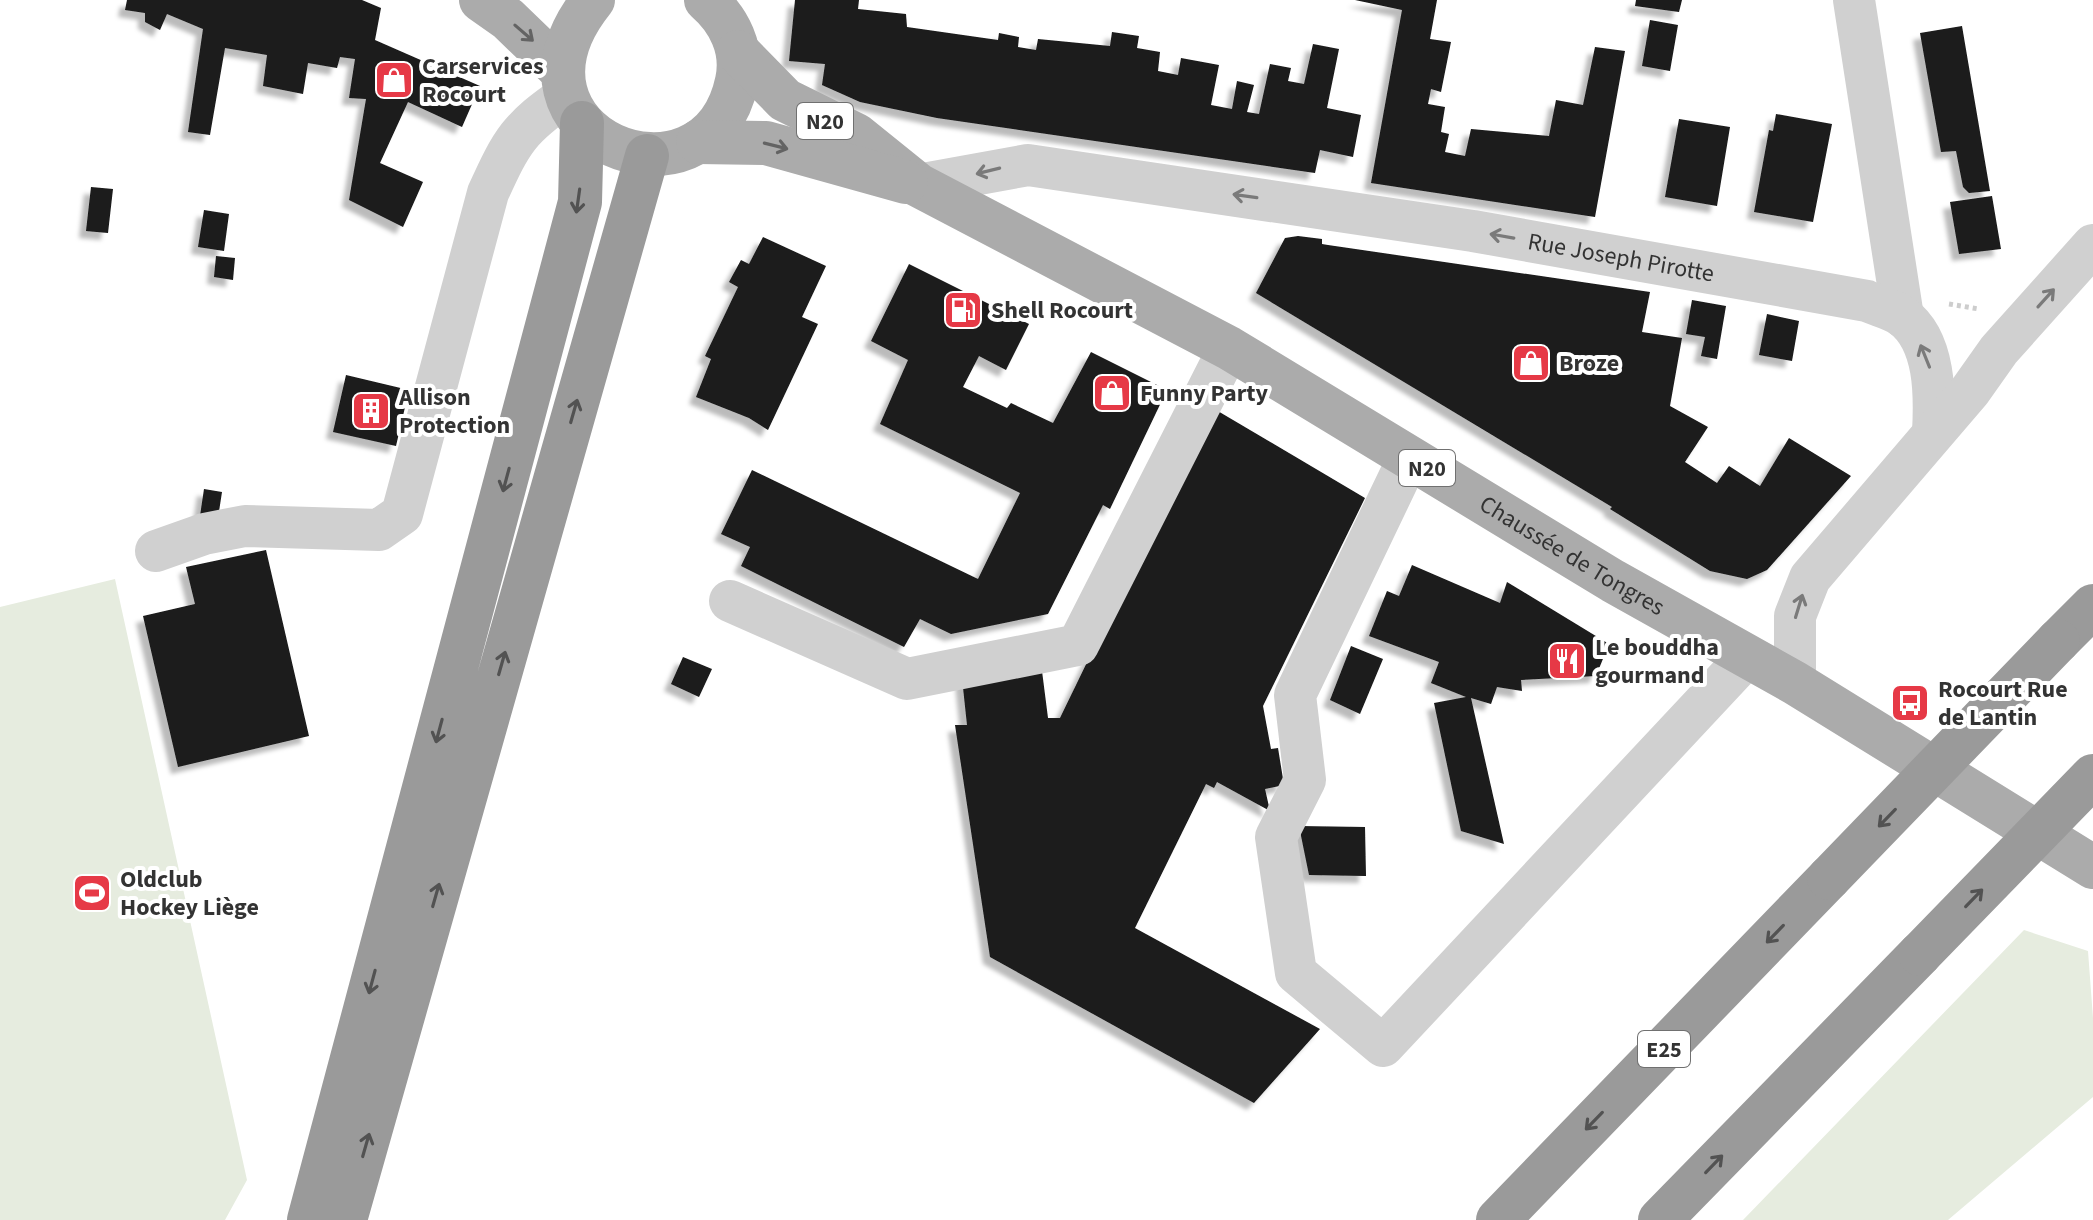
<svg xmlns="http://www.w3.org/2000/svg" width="2093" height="1220" viewBox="0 0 2093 1220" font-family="'Source Sans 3',sans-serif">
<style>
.green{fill:#e6ecdf}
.building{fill:#1a1a1a;filter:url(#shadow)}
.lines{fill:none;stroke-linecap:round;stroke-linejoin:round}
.path{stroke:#cdcdcd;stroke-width:5;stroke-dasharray:4 4;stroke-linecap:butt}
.minor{stroke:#d0d0d0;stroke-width:42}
.major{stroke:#ababab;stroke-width:44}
.highway{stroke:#9a9a9a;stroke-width:44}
.highway-bridge{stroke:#9a9a9a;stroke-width:44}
.oneway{stroke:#636363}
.oneway2{stroke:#7a7a7a}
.oneway3{stroke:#525252}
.labels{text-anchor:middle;stroke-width:8;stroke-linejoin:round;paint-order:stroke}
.shield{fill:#fff;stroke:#707070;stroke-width:2}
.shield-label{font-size:22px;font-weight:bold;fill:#333}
.poi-label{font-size:24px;font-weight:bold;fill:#333;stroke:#fff;text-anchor:start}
.street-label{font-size:24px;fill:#333;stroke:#fff}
</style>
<defs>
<filter id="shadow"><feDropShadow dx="-7" dy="7" stdDeviation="2" flood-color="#0004"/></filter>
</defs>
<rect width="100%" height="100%" fill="#fff"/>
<!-- green -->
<path class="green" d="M115,579L247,1180L225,1220H0V607Z
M2024,930L2088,951L2093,1018V1097L1948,1220H1743Z"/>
<!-- building -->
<path class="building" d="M127,0H362L381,8L375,40L480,86L462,127L408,102L380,163L423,182L403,227L349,200L366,99L349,98L355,59L340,57L337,68L308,63L303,94L263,86L267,55L225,48L210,135L188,132L203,29L167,14L160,30L145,22V13L125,10Z
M795,0H859L858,9L906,14L907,27L998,40L999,33L1019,37L1018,47L1036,50L1038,39L1110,46L1112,32L1139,36L1137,48L1160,52L1158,71L1178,75L1181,58L1219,65L1211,105L1232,109L1237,81L1254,85L1247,112L1259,114L1270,64L1291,68L1288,81L1304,84L1313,44L1339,49L1327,108L1361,115L1353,157L1320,150L1315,173L937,118L860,102L822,85L825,64L789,61Z
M1355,0H1437L1430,39L1451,42L1441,92L1431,89L1428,104L1445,107L1441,132L1449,134L1445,152L1465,156L1471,129L1549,136L1556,100L1583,105L1595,47L1625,51L1595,217L1371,183L1402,10Z
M1636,0H1682L1679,12L1635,6Z
M1650,20L1678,25L1670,71L1642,66Z
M1962,26L1990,191L1969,193L1963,187L1956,151L1941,152L1920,33Z
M1776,114L1832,124L1813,222L1754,212L1769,130L1773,131Z
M1679,119L1730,127L1717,206L1665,197Z
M91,187L113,189L108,233L86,231Z
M1992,196L2001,249L1959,254L1950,202Z
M204,210L229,214L224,251L198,247Z
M1298,236L1322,239V244L1328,245L1650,292L1642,332L1682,338L1670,406L1708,427L1685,462L1717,483L1729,466L1760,486L1789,438L1851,476L1767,570L1747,579L1710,571L1610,509L1612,507L1256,293L1285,238Z
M763,237L826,266L802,317L818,324L768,430L749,418L696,397L711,359L705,356L738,287L729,282L741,260L749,264Z
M216,256L235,258L233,280L214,277Z
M909,264L1029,324L1006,370L979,356L963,387L1007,408L1011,403L1053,423L1091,352L1167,390L1110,509L1103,505L1048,614L951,634L920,619L904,647L741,566L750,547L721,534L752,470L978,579L1020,493L880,424L908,360L871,341Z
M1692,300L1726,306L1717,359L1701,356L1705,337L1686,334Z
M1767,314L1799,321L1792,361L1759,355Z
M346,375L409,390L396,446L333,432Z
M1211,407L1365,498L1263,706L1271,749L1278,748L1284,785L1265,789L1270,811L1217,782L1214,788L1206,784L1135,928L1320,1029L1254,1103L990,957L955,725H967L962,678L1042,671L1048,718H1060Z
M204,489L222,492L218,518L200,516Z
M266,550L309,736L178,767L143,616L195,604L186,567Z
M1412,565L1500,603L1507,582L1609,644L1596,676L1521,680L1522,691L1497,687L1491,704L1471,698L1504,844L1461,831L1434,703L1466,697L1431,683L1439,662L1369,636L1387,591L1399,596Z
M1351,646L1383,659L1360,714L1330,700Z
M683,657L712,669L699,697L671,684Z
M1299,826L1365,827L1366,876L1309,875Z"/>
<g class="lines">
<!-- path -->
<path class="path" d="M1949,304L1979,309"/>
<!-- minor -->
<g class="minor">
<path d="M1854,0L1903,317"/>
<path id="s1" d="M918,185L1028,165L1473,231L1867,301C1878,306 1892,309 1902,316C1936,341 1935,396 1933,433"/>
<path d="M1409,457L1295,695L1305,780L1276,837L1296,973L1383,1046L1747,657"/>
<path d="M156,551L204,534L245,526L379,530L402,514L488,193C512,140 519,128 567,95"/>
<path d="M730,601L907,679L1078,645L1229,348"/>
<path d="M1795,683V616L1810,578L1970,391L1999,350L2093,245"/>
</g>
<!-- major -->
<g class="major">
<path d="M481,0L508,19L563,72"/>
<path d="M593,0C484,136 707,224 737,81C744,49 729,20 706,0"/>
<path id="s2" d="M738,52L785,100L856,135L918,185L1229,348L1613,581L1795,683L2093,867"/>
<path d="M698,142L766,143L906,182"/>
</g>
<!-- highway -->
<path class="highway" d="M2058,641L2093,606
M309,1220L580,202L582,123
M345,1220L647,156
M1498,1220L1829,878
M1660,1220L1920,954"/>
<!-- highway-bridge -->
<path class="highway-bridge" d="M1829,878L2058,641
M1920,954L2093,776"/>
</g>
<!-- one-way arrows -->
<defs><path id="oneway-shaft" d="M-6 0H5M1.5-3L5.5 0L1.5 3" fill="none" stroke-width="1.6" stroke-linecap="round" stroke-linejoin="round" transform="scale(2)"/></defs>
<g class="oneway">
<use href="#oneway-shaft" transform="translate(524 33) rotate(41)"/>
<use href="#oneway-shaft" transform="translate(776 146) rotate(14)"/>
</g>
<g class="oneway2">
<use href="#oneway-shaft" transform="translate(988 171) rotate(166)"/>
<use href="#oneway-shaft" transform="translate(1245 196) rotate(-172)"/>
<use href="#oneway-shaft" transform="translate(1502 236) rotate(-170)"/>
<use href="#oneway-shaft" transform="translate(2046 298) rotate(-48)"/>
<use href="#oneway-shaft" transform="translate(1925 356) rotate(-112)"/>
<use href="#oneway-shaft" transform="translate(1799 606) rotate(-73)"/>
</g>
<g class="oneway3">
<use href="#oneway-shaft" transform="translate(578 201) rotate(98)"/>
<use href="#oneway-shaft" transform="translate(574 411) rotate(-74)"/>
<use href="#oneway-shaft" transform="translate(506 480) rotate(105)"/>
<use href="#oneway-shaft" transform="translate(502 663) rotate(-74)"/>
<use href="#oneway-shaft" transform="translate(439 731) rotate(105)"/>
<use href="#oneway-shaft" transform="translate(1887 818) rotate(134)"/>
<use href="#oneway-shaft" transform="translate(436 895) rotate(-74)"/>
<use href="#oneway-shaft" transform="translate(1974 898) rotate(-46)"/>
<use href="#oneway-shaft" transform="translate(1775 934) rotate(134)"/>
<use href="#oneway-shaft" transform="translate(372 982) rotate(105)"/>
<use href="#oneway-shaft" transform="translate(1594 1121) rotate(134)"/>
<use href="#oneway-shaft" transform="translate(366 1145) rotate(-74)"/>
<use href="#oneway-shaft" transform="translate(1714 1164) rotate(-46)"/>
</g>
<!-- icons -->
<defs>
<g id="shop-square" transform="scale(2)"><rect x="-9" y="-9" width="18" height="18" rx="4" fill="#e63946" stroke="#fff"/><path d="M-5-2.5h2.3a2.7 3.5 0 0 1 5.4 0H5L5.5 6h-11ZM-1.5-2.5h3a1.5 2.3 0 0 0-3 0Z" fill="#fff"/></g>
<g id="fuel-square" transform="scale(2)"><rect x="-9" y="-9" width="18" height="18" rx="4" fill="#e63946" stroke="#fff"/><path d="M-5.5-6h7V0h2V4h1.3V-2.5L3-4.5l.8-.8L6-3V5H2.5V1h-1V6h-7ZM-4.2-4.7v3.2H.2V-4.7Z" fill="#fff"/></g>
<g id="building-square" transform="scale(2)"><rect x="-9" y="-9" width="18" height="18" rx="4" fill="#e63946" stroke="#fff"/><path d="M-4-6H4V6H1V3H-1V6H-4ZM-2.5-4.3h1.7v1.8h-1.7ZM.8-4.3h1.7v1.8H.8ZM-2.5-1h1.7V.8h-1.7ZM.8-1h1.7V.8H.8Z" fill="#fff"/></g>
<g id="restaurant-square" transform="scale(2)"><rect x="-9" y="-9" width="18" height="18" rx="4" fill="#e63946" stroke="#fff"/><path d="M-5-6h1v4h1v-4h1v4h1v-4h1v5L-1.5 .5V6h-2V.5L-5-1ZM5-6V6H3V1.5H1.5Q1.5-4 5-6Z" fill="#fff"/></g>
<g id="bus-square" transform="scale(2)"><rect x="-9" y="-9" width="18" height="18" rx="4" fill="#e63946" stroke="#fff"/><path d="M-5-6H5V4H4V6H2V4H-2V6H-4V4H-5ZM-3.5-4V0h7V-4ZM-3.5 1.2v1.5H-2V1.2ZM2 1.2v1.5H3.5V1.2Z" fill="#fff"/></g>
<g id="stadium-square" transform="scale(2)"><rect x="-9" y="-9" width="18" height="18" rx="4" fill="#e63946" stroke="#fff"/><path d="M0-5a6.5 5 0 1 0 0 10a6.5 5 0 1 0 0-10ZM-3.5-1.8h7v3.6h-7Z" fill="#fff"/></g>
</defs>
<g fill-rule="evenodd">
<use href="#shop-square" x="394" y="80"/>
<use href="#fuel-square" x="963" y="310"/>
<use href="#shop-square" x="1531" y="363"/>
<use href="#shop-square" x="1112" y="393"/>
<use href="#building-square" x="371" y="411"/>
<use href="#restaurant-square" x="1567" y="661"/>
<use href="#bus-square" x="1910" y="703"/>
<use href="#stadium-square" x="92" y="893"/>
</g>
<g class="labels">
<!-- shield labels -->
<g class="shield">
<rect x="797" y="103" width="56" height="36" rx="6"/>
<rect x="1399" y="450" width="56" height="36" rx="6"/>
<rect x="1638" y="1031" width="52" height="36" rx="6"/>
</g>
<g class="shield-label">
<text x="825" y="129">N20</text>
<text x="1427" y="476">N20</text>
<text x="1664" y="1057">E25</text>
</g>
<!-- poi labels -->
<g class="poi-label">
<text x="422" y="74">Carservices<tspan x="422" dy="28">Rocourt</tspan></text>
<text x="991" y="318">Shell Rocourt</text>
<text x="1559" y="371">Broze</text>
<text x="1140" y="401">Funny Party</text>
<text x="399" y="405">Allison<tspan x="399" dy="28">Protection</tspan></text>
<text x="1595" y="655">Le bouddha<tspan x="1595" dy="28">gourmand</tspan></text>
<text x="1938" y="697">Rocourt Rue<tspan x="1938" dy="28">de Lantin</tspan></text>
<text x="120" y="887">Oldclub<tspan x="120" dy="28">Hockey Liège</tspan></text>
</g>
<!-- street labels -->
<g class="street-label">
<text dy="8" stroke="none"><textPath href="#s1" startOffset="712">Rue Joseph Pirotte</textPath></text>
<text dy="8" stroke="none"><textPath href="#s2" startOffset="978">Chaussée de Tongres</textPath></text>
</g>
</g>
</svg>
